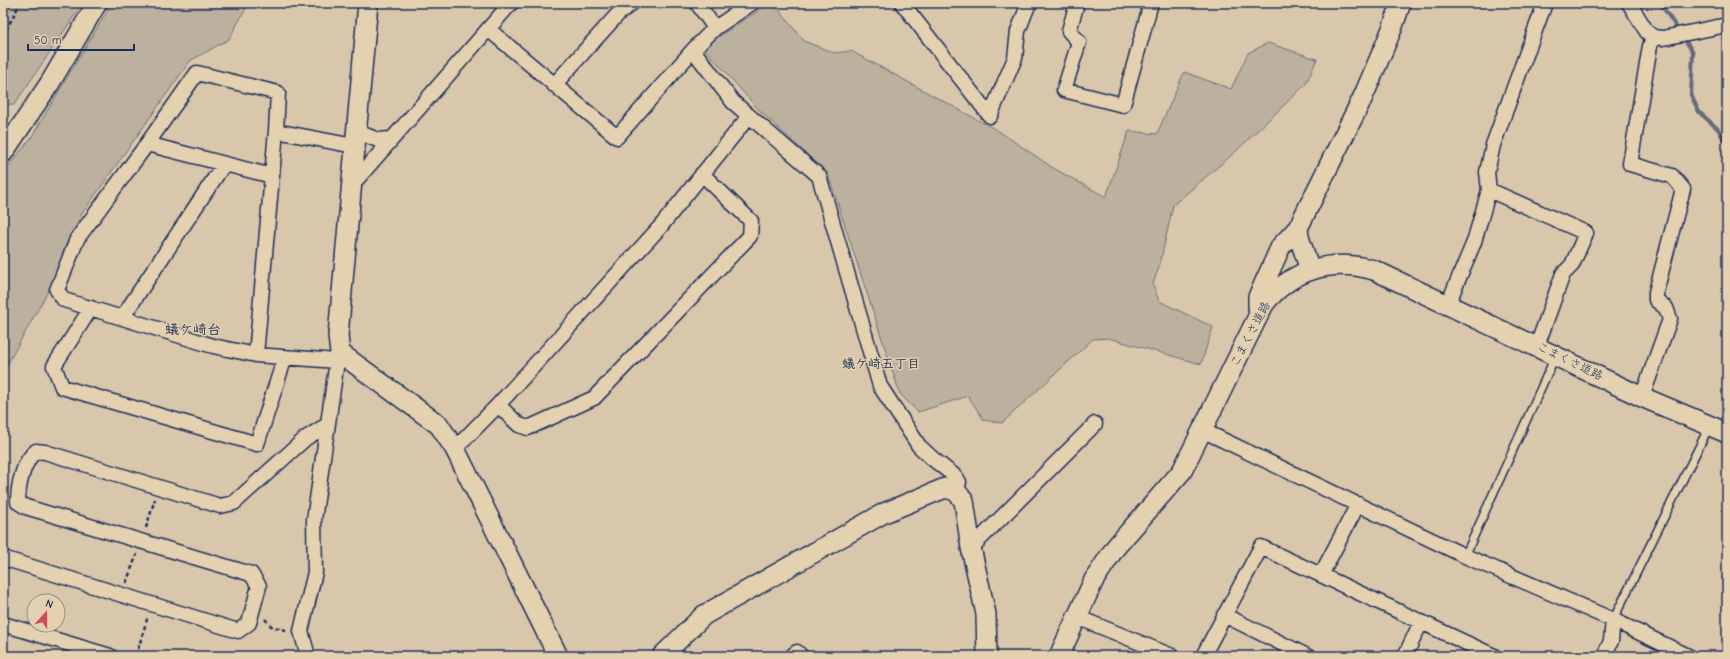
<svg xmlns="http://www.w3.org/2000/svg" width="1730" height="659" viewBox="0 0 1730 659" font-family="'Comic Neue','Klee One',sans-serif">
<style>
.green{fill:#bcb19f;stroke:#6c707e}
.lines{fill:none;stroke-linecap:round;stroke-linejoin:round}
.stream{stroke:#666b7d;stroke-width:4}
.lane-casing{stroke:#1b2f5e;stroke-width:10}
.street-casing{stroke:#1b2f5e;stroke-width:17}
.secondary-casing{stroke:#1b2f5e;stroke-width:22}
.path{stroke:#1b2f5e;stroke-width:2.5;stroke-dasharray:4 3;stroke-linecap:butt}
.lane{stroke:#e4d1af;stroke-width:7}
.street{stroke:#e4d1af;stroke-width:14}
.secondary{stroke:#e4d1af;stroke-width:19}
.labels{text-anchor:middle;stroke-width:3;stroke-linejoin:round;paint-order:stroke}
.street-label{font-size:12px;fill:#1b2f5e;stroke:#e4d1af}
.neighbourhood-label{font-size:13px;font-weight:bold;fill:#1b2f5e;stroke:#e4d1af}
.quarter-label{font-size:14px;font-weight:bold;fill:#1b2f5e;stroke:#e4d1af}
</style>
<rect width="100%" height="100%" fill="#d8c7aa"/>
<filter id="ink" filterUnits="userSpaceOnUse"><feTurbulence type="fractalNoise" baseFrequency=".025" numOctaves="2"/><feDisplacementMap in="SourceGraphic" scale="8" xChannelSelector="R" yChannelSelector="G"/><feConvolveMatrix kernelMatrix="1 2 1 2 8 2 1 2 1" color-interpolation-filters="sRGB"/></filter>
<g filter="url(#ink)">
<!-- green -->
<path class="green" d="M3,3H83L14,105L3,103Z
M112,3H249L229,39L190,61L81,215L51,286L3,372V173L31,138Z
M770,3H773L804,41L834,53L851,51L1000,132L1053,168L1106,197L1129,131L1157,134L1184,72L1231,89L1248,53L1268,43L1317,59L1306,84L1234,153L1173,205L1160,264L1153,284L1159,301L1213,327L1201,364L1108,338L1093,339L1002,423L984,420L968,396L918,412L900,394L828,174L758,109L703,47Z"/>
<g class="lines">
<!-- stream -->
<path class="stream" d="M1660,3L1693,52L1691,95L1699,112L1718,129L1727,145
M1727,178C1723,189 1724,200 1727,211
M1727,308V324"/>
<!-- lane casing -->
<g class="lane-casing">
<path id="lane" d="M1465,556L1555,357
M1613,620L1709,427"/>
</g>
<!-- street casing -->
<g class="street-casing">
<path id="street" d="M697,3L715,28
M902,3L990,116L1015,58L1018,31L1029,3
M1077,3L1069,31L1079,42L1064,90L1123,105L1151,3
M1629,3L1647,32L1653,37L1663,38L1727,25
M488,29L617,137L693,50L715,28L752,3
M693,50L733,102L819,176L880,386L919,446L933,459L956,477L959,482L956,491
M554,85L618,14L632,3
M276,131L278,93L197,73L147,144L77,239L57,290L64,300L213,346L256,355L337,361
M355,131L378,140L391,139
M147,144L272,176
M351,186L511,3
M1489,190L1586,233L1572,265L1563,274L1537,346
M1448,304L1474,242L1489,190L1487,172L1493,145L1545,3
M91,308L54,366L62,387L257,444L285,357
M122,318L224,164
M256,355L276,131L354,146
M1642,397L1670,319L1666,308L1656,300V292L1683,189L1672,176L1630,164L1650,46L1653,37
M498,405L519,425L528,428L594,398L750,236L751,221L702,174
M1202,430L1465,556L1613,620L1688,656
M455,449L498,405L661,226L749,116
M971,548L1095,424
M3,558L238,631L249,623L259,586L251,574L26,507L18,502C18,486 23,461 36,451L45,452L220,506L234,503L306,438L327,425
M1321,575L1358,504
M1224,615L1307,656
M1077,617L1172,656
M3,624L110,656
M308,656L301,631L315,572L314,520L337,361L343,356
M792,656L797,652L801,656
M1203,656L1261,547L1494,656
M1405,656L1421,622
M1604,656L1611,641L1613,620"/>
</g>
<!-- secondary casing -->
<g class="secondary-casing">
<path id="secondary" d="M368,3L338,336L340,353L439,425L455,449L558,656
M3,153L50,83L97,3
M1298,228L1299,237L1310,270
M1258,308V297L1281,246L1298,228L1363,97L1392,29L1401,3
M662,656L704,615L884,513L945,488L956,491L964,501L971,548L986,614L987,656
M1059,656L1094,580L1115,548L1182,471L1264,304C1292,269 1331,258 1374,270L1642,397L1727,433"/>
</g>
<!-- path -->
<path class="path" d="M3,36L20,3
M146,528L155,499
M126,583L137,554
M265,619L271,626L289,631
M136,656L148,616"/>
<!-- lane -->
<use href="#lane" class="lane"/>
<!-- street -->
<use href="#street" class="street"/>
<!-- secondary -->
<use href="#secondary" class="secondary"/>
</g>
</g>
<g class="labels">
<!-- street labels -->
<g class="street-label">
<text transform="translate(1250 334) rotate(-62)" y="4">こまくさ道路</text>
<text transform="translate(1570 361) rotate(26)" y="4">こまくさ道路</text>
</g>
<!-- neighbourhood labels -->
<g class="neighbourhood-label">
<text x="881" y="368">蟻ケ崎五丁目</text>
</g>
<!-- quarter labels -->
<g class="quarter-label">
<text x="193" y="334">蟻ケ崎台</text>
</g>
</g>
<!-- margin -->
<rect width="1730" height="659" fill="none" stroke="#e4d1af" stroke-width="16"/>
<rect x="8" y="8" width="1714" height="643" fill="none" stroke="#1b2f5e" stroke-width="1.5" filter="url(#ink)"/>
<!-- north arrow -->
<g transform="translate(46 613) rotate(21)"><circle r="19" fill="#e4d1af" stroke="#94908f"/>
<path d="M0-3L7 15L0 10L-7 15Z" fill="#d1495b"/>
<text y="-6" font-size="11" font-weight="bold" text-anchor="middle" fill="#1b2f5e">N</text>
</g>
<!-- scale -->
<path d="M28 44v6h106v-6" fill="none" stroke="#1b2f5e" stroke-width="2"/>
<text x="34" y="44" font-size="12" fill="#1b2f5e" stroke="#e4d1af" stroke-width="3" paint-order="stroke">50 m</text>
</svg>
